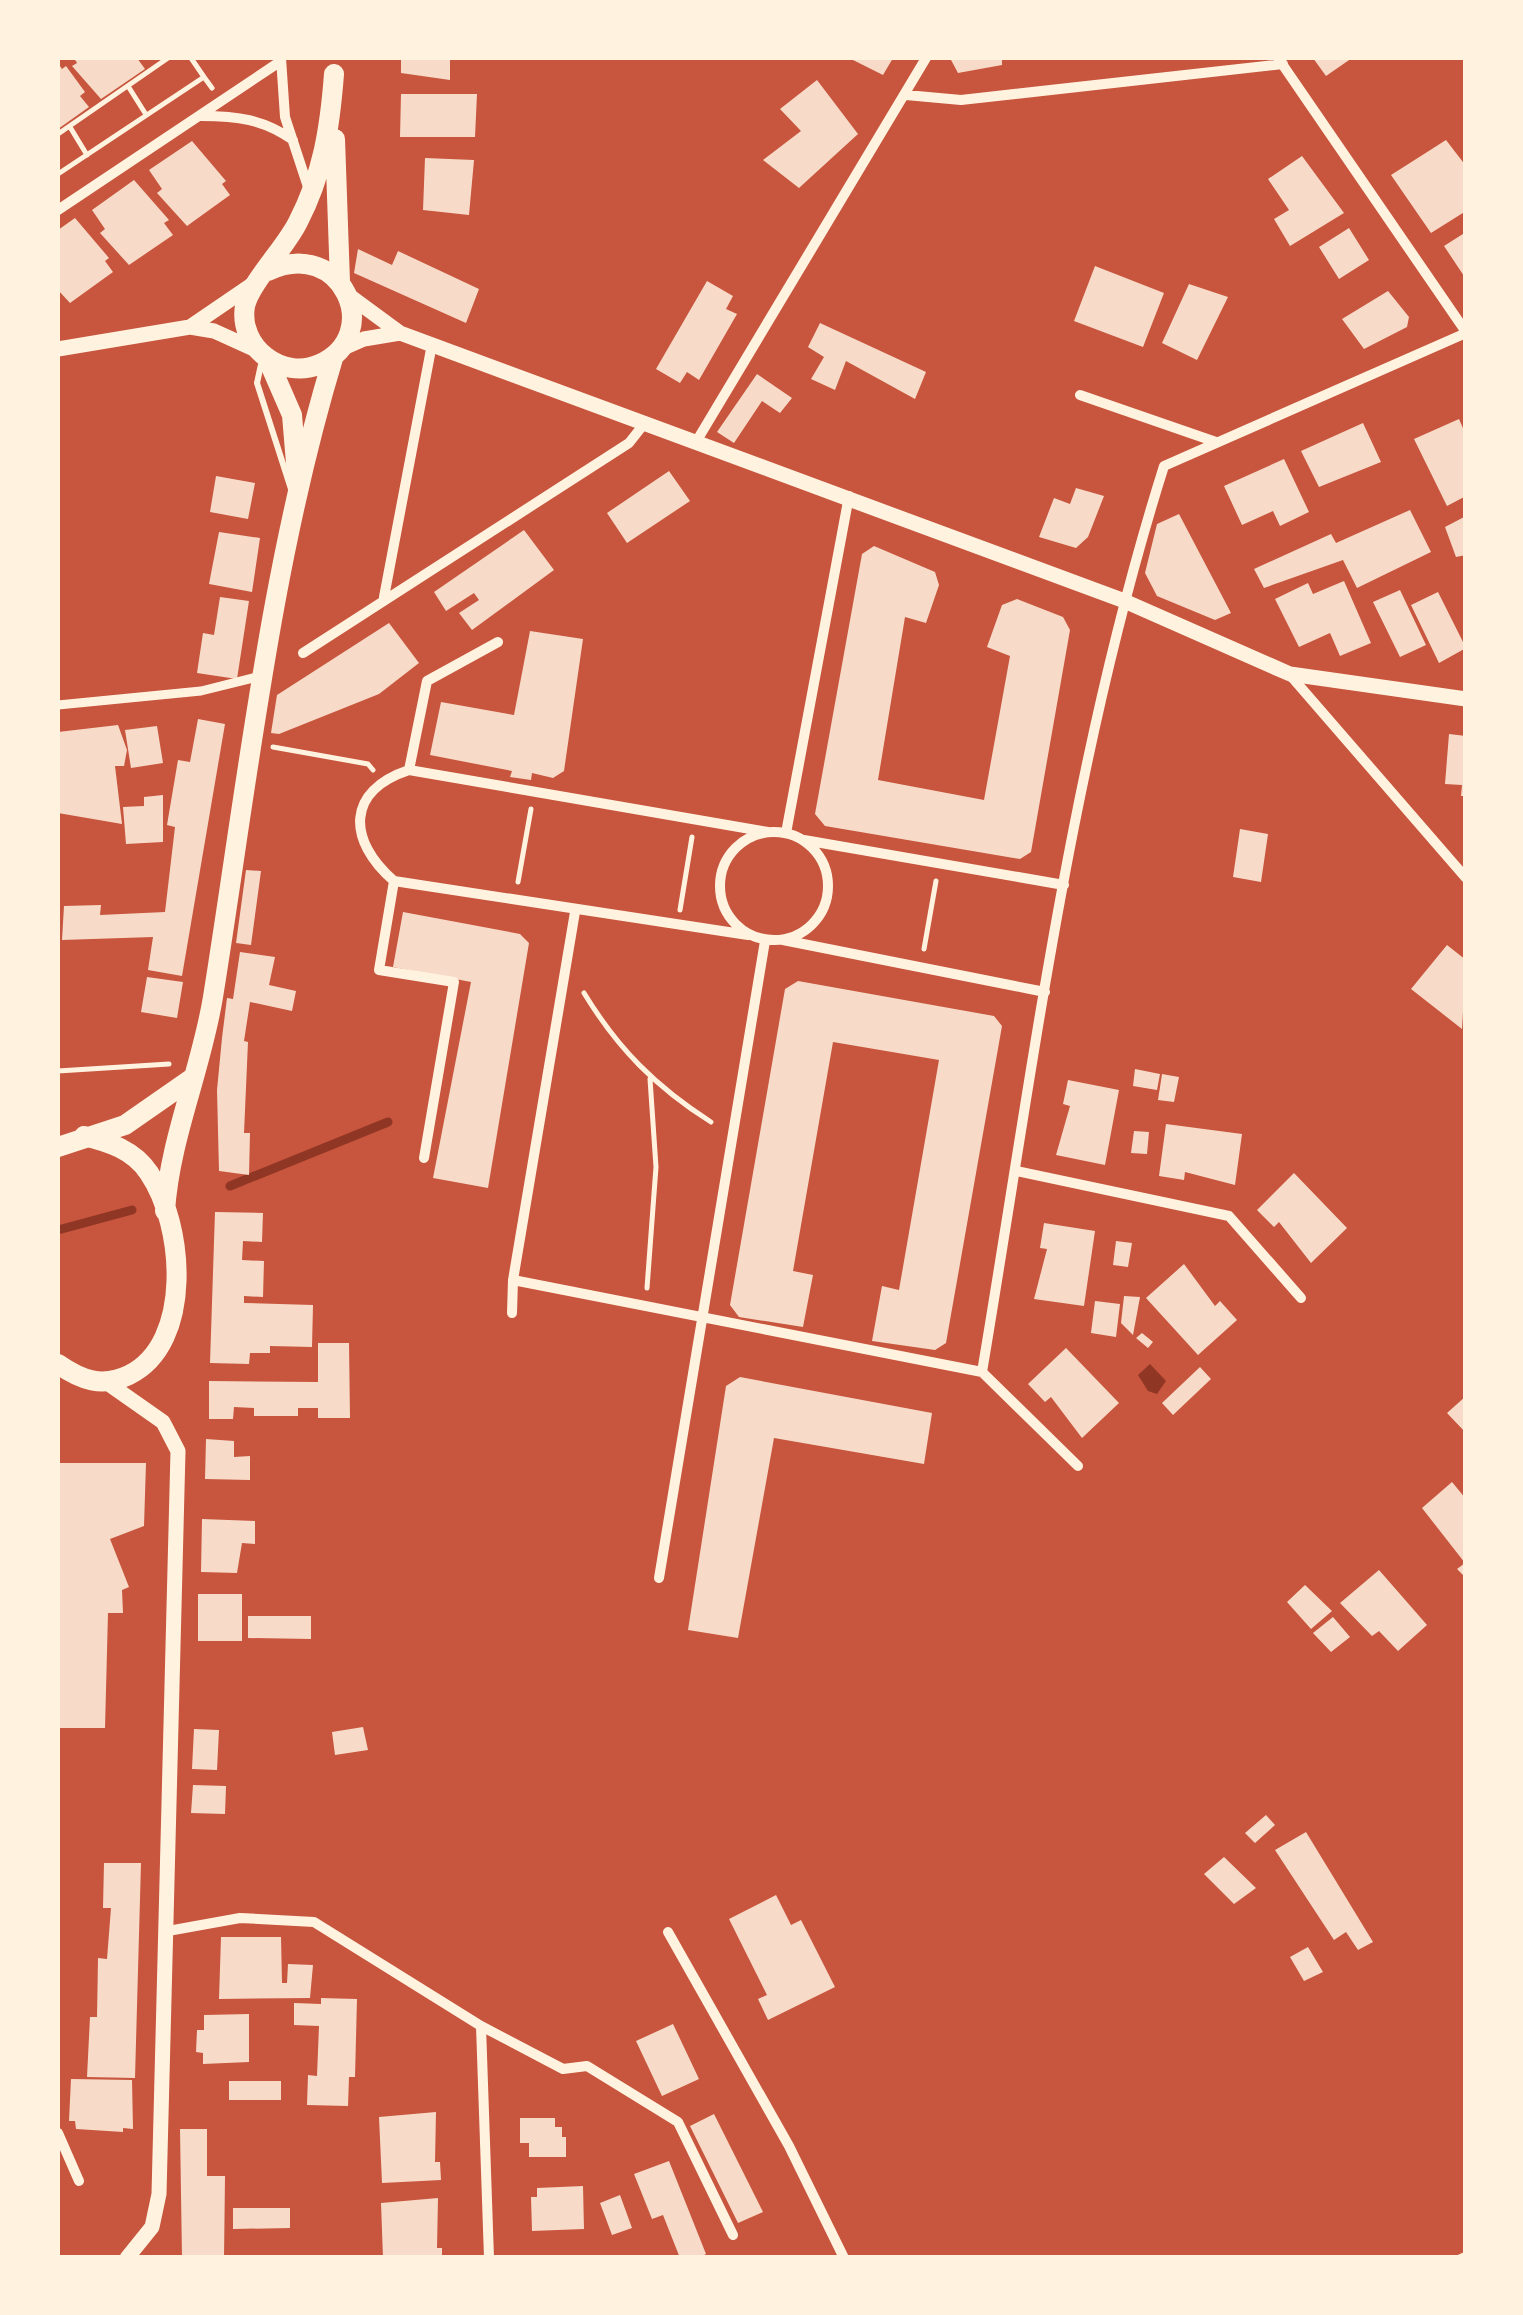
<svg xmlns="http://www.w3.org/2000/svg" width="1523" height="2315" viewBox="0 0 1523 2315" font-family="Quicksand,sans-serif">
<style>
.water{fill:#8f3625}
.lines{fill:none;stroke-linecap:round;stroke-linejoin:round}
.stream{stroke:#8f3625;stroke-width:9}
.building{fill:#f7dbc8}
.path{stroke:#fff3e0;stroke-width:5}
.service{stroke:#fff3e0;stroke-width:6}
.pedestrian{stroke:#fff3e0;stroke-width:9}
.minor{stroke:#fff3e0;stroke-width:10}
.tertiary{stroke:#fff3e0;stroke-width:15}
.primary{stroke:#fff3e0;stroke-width:20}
</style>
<rect width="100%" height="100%" fill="#c8553d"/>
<!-- water -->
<path class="water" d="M1150,1364L1166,1381L1157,1394L1148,1391L1138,1375Z"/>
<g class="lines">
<!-- stream -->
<path class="stream" d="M230,1186L388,1122
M58,1230L132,1210"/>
</g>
<!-- building -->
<path class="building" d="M74,58H137L145,69L101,99L72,66L77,63Z
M401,58H450V80L401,73Z
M849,58H893L883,75Z
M950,58H1002V65L958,73Z
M1313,58H1352L1326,76Z
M58,63L62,69L66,66L85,92L80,96L89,107L58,129Z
M817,80L858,134L799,188L763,160L801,131L780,109Z
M401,94H477L475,137H400Z
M1446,140L1466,166V211L1431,233L1391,175Z
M192,141L226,181L222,184L230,195L187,226L157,193L162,189L149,170Z
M1302,156L1344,213L1290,246L1274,219L1289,210L1268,179Z
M425,158L474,160L469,215L423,210Z
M134,180L169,220L164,223L173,235L129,265L100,233L105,229L92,210Z
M75,218L109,258L105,261L113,272L70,303L58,290V230Z
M1349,228L1369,260L1339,279L1319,247Z
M1466,232V279L1444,246Z
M358,249L392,265L398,251L479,289L466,323L354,273Z
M1095,266L1164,293L1143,347L1074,321Z
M707,281L733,296L726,309L737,314L699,380L687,372L680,383L656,369Z
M1189,284L1228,297L1197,360L1162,343Z
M1388,291L1409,317L1407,327L1364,349L1342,319Z
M820,323L926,372L915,399L846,361L835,390L811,379L824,357L808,347Z
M757,374L792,398L780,413L762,401L734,443L717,432Z
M1459,419L1466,435V496L1447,506L1414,439Z
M1363,423L1381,462L1319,487L1301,451Z
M1284,459L1309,512L1280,526L1273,511L1242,525L1224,486Z
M669,471L690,501L627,543L607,513Z
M216,476L255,483L248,519L210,512Z
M1076,488L1104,496L1088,537L1076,548L1039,537L1054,498L1070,504Z
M1410,510L1431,552L1357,588L1343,560L1264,588L1254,569L1331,534L1336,543Z
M1179,514L1231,613L1215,620L1157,596L1145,573L1157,524Z
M1466,516V555L1456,557L1445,527Z
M524,530L554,570L472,630L459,613L479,600L474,593L446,611L434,592Z
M219,532L260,538L252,592L209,584Z
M874,546L935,572L939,585L926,623L905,617L878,780L984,800L1010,656L987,647L1002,605L1017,599L1063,617L1070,630L1031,852L1020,859L825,826L815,814L862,554Z
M1344,581L1371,643L1340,656L1330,633L1299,647L1275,599L1308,583L1313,594Z
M1400,590L1426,645L1400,657L1373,602Z
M1438,592L1466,648L1439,663L1411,605Z
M220,597L249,601L237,679L197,673L203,633L214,635Z
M389,623L419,663L379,694L279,734L271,733L277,695Z
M530,631L583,639L564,771L553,778L532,773L531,780L510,777L512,771L430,755L441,702L514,715Z
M198,719L225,724L182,976L148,970L153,937L62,940L64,906L101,905L100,915L165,912L175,827L167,825L178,760L190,762Z
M118,725L127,750L124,766H115L122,824L58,813V732Z
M157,726L163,763L131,768L125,730Z
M1449,734L1466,736V796H1461L1462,785L1445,784Z
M163,795V842L126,844L123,807L144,806V797Z
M1240,829L1268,834L1261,882L1233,877Z
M246,870L261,871L251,945L236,943Z
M403,912L520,934L529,943L488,1188L433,1178L471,982L393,967Z
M1447,945L1466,960L1462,1029L1411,989Z
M240,952L275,957L269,985L296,991L292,1011L250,1002L244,1041L248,1042L244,1133H250L249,1175L219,1171L217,1090L222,1038L227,998L233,999Z
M147,977L183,982L177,1018L141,1012Z
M798,981L994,1016L1002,1026L946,1343L935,1350L872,1341L882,1286L899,1290L939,1060L833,1042L793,1271L813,1275L803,1327L739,1317L730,1305L785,989Z
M1135,1069L1160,1074L1157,1090L1133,1086Z
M1162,1074L1179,1077L1174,1102L1158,1100Z
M1068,1080L1119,1090L1105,1165L1056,1155L1070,1106L1063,1104Z
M1166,1124L1242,1134L1235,1185L1185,1172L1184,1180L1159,1176Z
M1134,1131L1149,1132L1147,1154L1131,1153Z
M1294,1173L1347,1228L1311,1263L1279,1222L1274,1227L1257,1210Z
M215,1212L263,1213L262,1242L243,1241L242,1260L264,1261L263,1297L244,1296V1303L313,1305L312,1347L270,1346V1353H250L249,1364L210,1363Z
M1044,1223L1095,1231L1084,1306L1034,1299L1047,1249L1040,1248Z
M1116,1241L1132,1243L1128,1267L1113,1265Z
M1184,1264L1215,1306L1220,1301L1237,1320L1198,1355L1146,1298Z
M1124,1296L1140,1297L1133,1335L1121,1323Z
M1095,1301L1120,1304L1116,1337L1091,1333Z
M1142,1333L1153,1342L1148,1348L1136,1338Z
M318,1343H349L350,1418H318V1408H298V1416H254V1408L234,1407L233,1419H209V1381L318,1382Z
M1066,1348L1119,1403L1082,1438L1051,1397L1045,1402L1028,1384Z
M1200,1367L1211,1379L1173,1415L1162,1403Z
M740,1377L932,1413L924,1464L774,1438L738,1638L688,1630L726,1386Z
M1466,1396V1433L1447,1413Z
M206,1439L234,1441V1457L250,1456V1480L205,1479Z
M58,1463H146L144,1526L110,1539L129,1587L122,1590L123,1613H108L105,1728H58Z
M1452,1482L1466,1499V1578L1457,1569L1465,1563L1422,1508Z
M202,1519L255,1521V1544L242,1543L237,1573L201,1572Z
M1379,1570L1427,1625L1398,1651L1379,1631L1372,1636L1340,1603Z
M1305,1585L1332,1611L1311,1629L1287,1602Z
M198,1594H242V1641H198Z
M248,1616H311V1639L248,1638Z
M1333,1617L1350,1637L1331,1652L1313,1633Z
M363,1727L368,1750L335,1755L332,1732Z
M194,1729L219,1730L217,1770L192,1769Z
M193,1785L226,1786L225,1814L191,1813Z
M1266,1815L1275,1825L1255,1843L1245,1833Z
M1306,1832L1373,1942L1358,1950L1346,1932L1334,1940L1275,1850Z
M1224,1857L1256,1888L1234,1904L1204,1874Z
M104,1863H141L135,2078L87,2077L90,2017H97L98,1958L107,1959L111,1908H103Z
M776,1895L791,1925L801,1920L835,1987L768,2020L758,1999L767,1995L729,1919Z
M221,1937H281L282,1983H287L288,1964L313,1965L310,1998L219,1999Z
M1308,1947L1323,1972L1304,1981L1290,1957Z
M321,1998L357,1999L355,2077H349L348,2106L307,2105L308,2075L317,2076L319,2026L294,2025V2003L321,2004Z
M249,2014V2062L203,2064V2053L196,2052L197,2030H204V2015Z
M673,2024L699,2079L662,2096L636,2041Z
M71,2079L132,2080L133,2129L123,2128V2132L76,2129L75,2121H69Z
M229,2081H281V2100H229Z
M436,2112L435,2162H440L441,2180L382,2183L379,2117Z
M714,2114L763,2212L738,2223L690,2126Z
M520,2118H555V2127H562V2137H566V2157H529V2143H520Z
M180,2129H207V2176H225L224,2258H182Z
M669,2161L706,2254L698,2258H680L663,2215L652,2219L634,2174Z
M583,2186L584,2229L532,2231L531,2197H537V2188Z
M620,2195L632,2228L612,2235L600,2203Z
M438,2198L437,2248H442V2258H383L381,2203Z
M233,2208H290V2228L233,2229Z"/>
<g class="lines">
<!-- path -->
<path class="path" d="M191,58L204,77
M128,86L145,113
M70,127L87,155
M58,134L168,58
M58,174L204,77L212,88
M273,747L368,764L373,770
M518,882L531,809
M680,910L692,837
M924,949L936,881
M584,993C618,1049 656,1087 711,1122
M58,1071L169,1064
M647,1288L656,1167L650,1079
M1457,2258L1466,2254"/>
<!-- service -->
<path class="service" d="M262,360L257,383L292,492"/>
<!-- pedestrian -->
<path class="pedestrian" d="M58,705L201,691L261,676"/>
<!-- minor -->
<path class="minor" d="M281,58L285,117L308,187
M1278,58L1466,332
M906,95L961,100L1283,64
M201,116C237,116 263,119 293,140
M58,210L281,61
M1080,395L1216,442
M696,442L926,58
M384,597L432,344
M303,653L629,443L644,424
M1290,675L1466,878
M409,770L427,681L498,642
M720 886a54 54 0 1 1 108 0a54 54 0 1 1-108 0Z
M786,833L849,496
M804,840L1064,885
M394,881L379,970L454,982L424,1158
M748,935L394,881C347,840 346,791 409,770L768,832
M783,940L1045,992
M1016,1171L1229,1216L1301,1298
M513,1280L982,1372L1078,1466
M512,1313L513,1280L575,912
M982,1372C1033,1069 1071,760 1164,466L1466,333
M659,1578L765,941
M168,1931L240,1918L314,1922L481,2026L563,2069L587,2066L678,2122L733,2235
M668,1932L789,2146L844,2258
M481,2026L489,2258
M58,2133L79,2181"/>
<!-- tertiary -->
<path class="tertiary" d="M347,294L400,333L1122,600L1290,674L1466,699
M190,327L253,284
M58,349L190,327L214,331L258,351
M339,350L364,339L400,333
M106,1382L163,1422L178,1451L159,2194L152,2227L127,2258"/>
<!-- primary -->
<path class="primary" d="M335,139L340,282
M268,271C342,236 385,335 320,364C282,381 238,347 245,306C250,283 286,247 298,222C323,174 330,127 334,74
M268,360L292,415L297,475
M58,1147L125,1125L194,1077
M165,1211C170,1137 201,1071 213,997C247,785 271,561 334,355
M58,1364C81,1380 102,1388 129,1375C194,1343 184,1224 149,1173C134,1150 109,1142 84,1136"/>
</g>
<!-- border -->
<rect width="1523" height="2315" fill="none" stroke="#fff3e0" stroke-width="120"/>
</svg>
